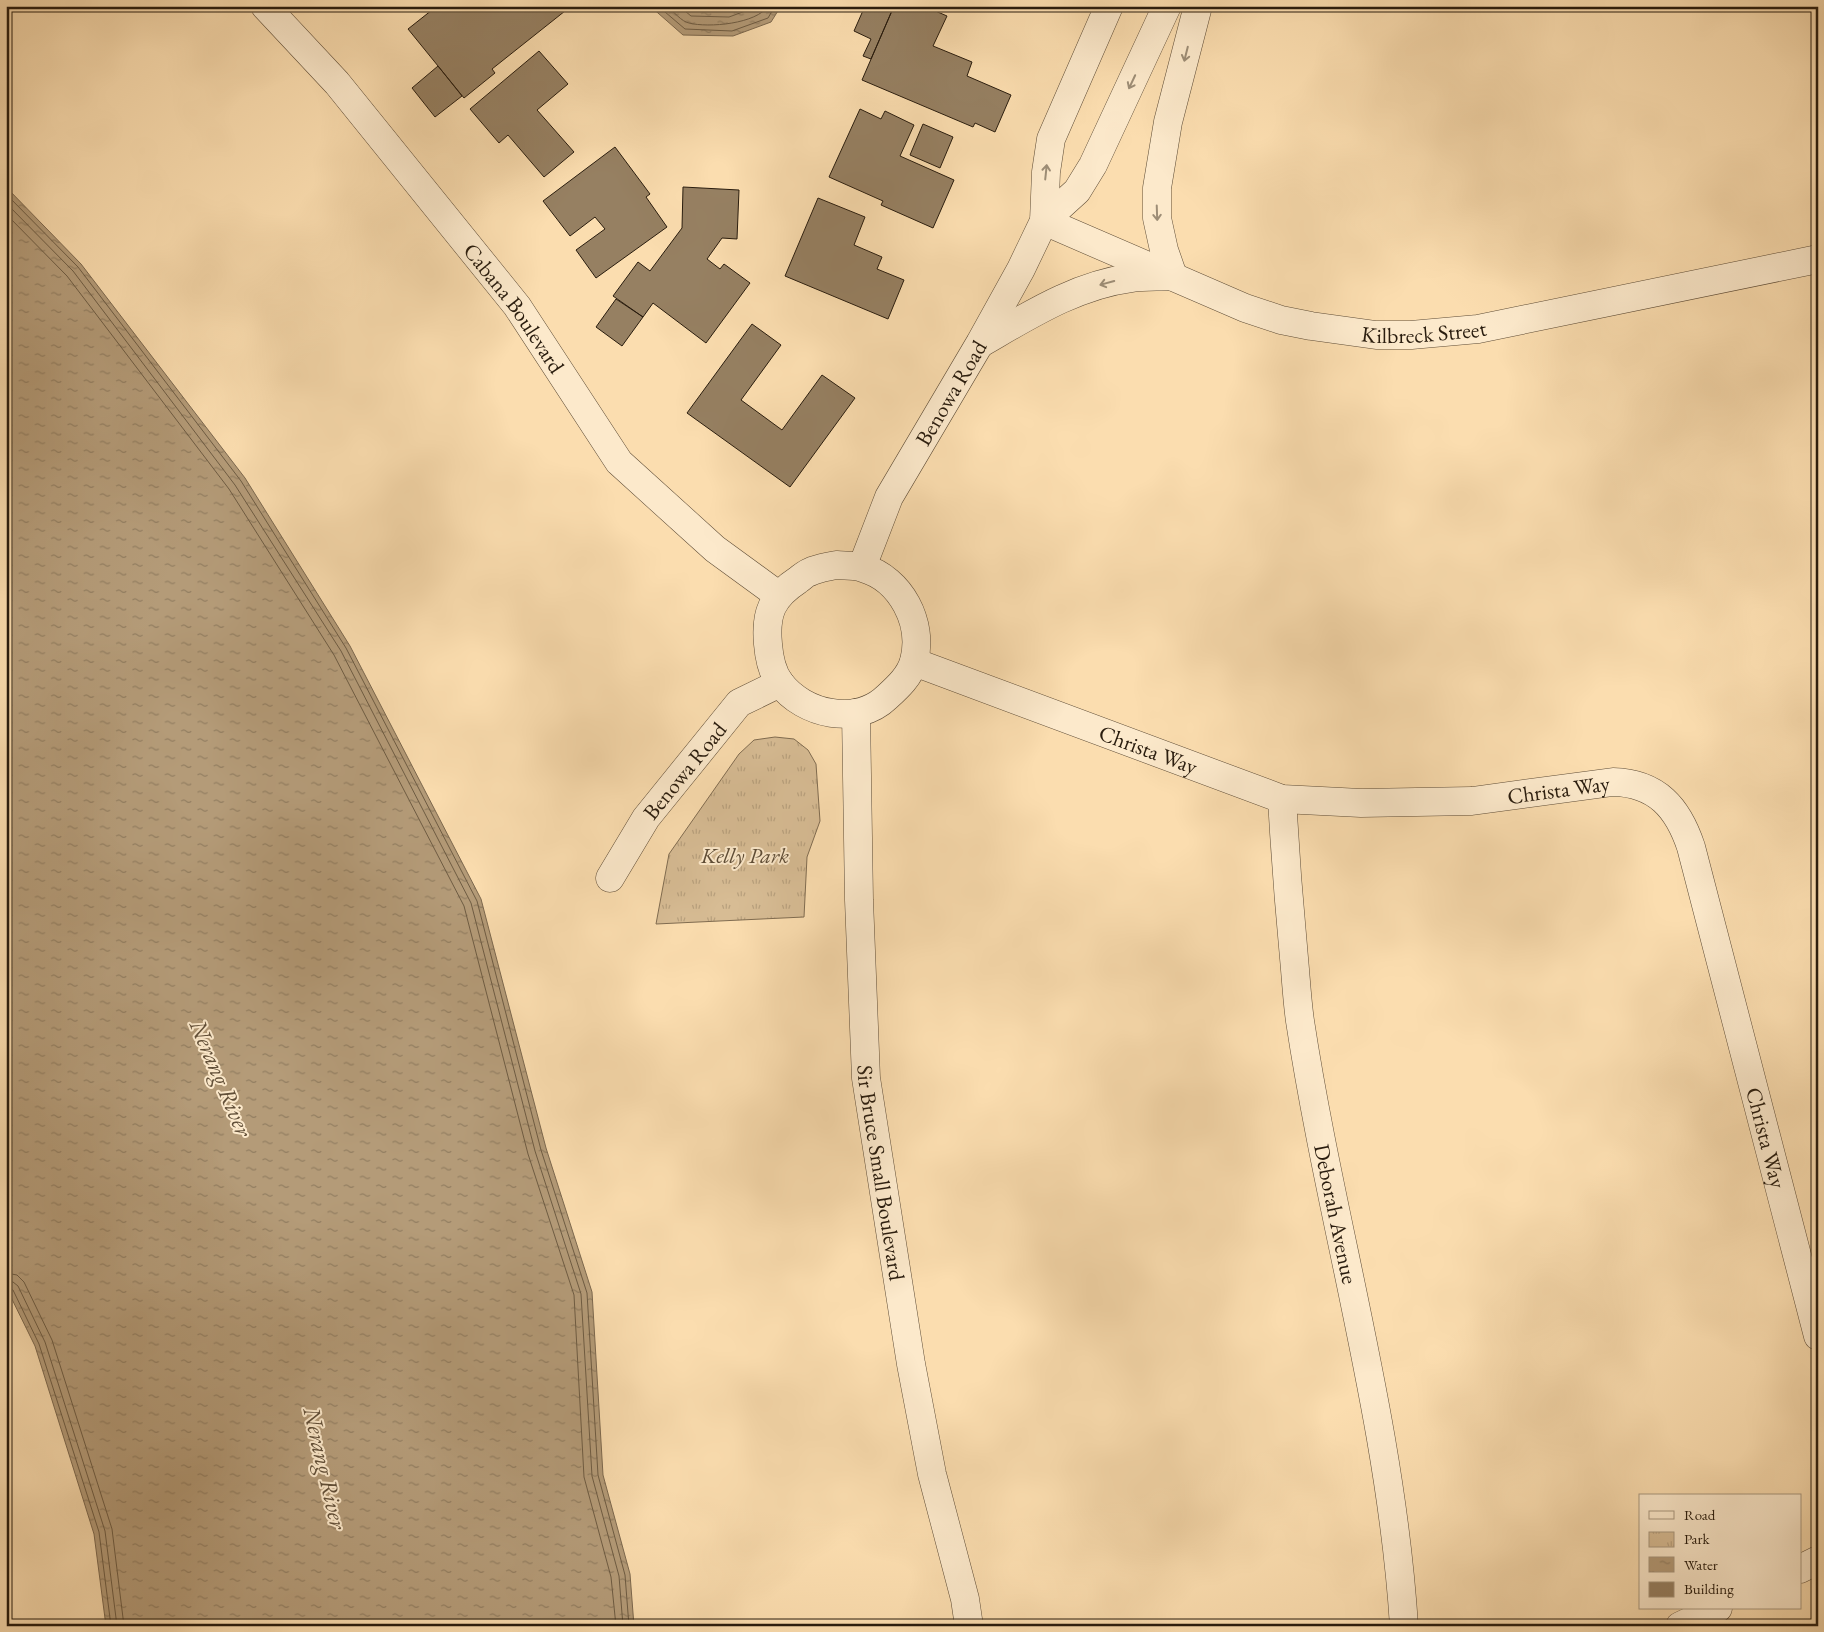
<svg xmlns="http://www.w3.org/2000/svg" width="1824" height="1632" viewBox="0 0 1824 1632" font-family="'EB Garamond',serif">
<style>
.park{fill:url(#park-tufts);stroke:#806c51}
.water{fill:url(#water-ripples);stroke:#7c684e}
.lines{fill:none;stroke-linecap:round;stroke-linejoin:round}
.shore{stroke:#6e5c43;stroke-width:1}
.building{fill:#968062;stroke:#291c0e}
.minor-casing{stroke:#5e4c36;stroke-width:29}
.minor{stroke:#fce9cb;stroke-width:28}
.oneway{stroke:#9d8d76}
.labels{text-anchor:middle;stroke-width:4;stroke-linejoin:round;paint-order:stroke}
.street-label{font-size:22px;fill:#291c0e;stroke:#fce9cb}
.park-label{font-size:22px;font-style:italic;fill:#5d4c36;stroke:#fce9cb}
.water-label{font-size:24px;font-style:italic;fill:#614f38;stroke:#fce9cb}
</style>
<defs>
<pattern id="park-tufts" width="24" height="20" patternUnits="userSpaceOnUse" patternTransform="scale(1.25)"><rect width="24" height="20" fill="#d7bc94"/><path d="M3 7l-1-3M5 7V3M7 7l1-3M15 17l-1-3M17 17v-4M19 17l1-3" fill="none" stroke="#b9a17e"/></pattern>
<pattern id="water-ripples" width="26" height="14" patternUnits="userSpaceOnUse" patternTransform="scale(1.25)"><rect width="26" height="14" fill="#b49b78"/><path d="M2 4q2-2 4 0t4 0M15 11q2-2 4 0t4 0" fill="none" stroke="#927e61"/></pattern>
</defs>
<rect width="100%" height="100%" fill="#fbddaf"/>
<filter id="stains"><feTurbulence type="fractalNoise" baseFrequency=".004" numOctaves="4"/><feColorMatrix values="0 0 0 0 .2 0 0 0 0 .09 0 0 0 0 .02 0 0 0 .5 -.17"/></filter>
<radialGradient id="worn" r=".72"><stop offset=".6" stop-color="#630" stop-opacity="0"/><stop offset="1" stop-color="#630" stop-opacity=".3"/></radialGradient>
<!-- park -->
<path class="park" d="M775,737L794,739L808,750L816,764L820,821L807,857L804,917L656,924L669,854L739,754L754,740Z"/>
<!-- water -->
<path class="water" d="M650,6H781L771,22L733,36L683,35Z
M6,187L81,264L245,478L350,646L481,899L546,1148L592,1292L603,1475L630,1574L634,1626H106L94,1534L35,1346L6,1287Z"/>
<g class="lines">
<!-- shore -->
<path class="shore" d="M658,6L685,29L732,31L768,18L775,6
M667,6C673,11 682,22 689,23C708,28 757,24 768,6
M679,6L691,16L729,17L759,6
M6,194L78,267L241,481L346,648L477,901L541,1150L587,1293L598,1475L625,1575L629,1626
M6,203L73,271L235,485L341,651L471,903L535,1151L581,1294L592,1476L619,1576L623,1626
M6,214L67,276L229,489L334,655L464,906L528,1154L574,1295L584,1477L611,1577L616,1626
M6,1273L17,1275L24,1282L52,1340L112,1529L124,1626
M6,1280L13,1282L18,1286L45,1342L105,1531L117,1626
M6,1287L13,1290L39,1344L99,1532L111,1626"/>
</g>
<!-- building -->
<path class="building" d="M437,6H560L565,11L492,69L495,73L464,98L408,29Z
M865,6H872L884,11L886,6H894L871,59L863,56L871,39L854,31Z
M894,6H924L947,16L933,46L972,62L967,76L1011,95L995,132L975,123L973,127L862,80Z
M539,51L568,84L537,110L574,152L544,177L508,135L499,143L470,109Z
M438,66L462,96L435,117L412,88Z
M860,109L881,119L885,111L914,125L900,156L954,180L933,228L881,205L883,201L829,177Z
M923,124L953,137L940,168L910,155Z
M615,147L650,194L646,197L667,227L596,278L576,250L605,229L595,217L570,236L543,201Z
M683,187L739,190L737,239L722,238L707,259L720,269L724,264L750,283L706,343L653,303L643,317L613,296L638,262L650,271L682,228Z
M818,198L865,217L854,245L882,257L877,269L904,280L888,319L785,276Z
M616,299L643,317L622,346L596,327Z
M752,324L781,345L741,400L782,430L822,375L855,398L790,487L687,413Z"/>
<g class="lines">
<!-- minor casing -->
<g class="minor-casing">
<g id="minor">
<path id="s1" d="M265,6L337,83L517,306L619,462L715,549L778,595"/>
<path id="s2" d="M1044,221L1245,308L1281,320L1311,326L1376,335H1411L1478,329L1818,259"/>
<path d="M1044,221L1077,191L1093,165L1167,6"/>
<path d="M981,343C1028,316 1076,285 1131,278C1145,276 1159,277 1173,276L1164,250L1157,218V188L1168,122L1198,6"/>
<path d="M836,565C845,566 854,565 863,568C901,579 924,623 914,661C910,676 898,687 887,697C857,726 804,715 780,683C772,672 769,657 768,644C765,613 772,597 798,580C802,577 806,573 810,572C818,568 828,567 836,565Z"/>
<path id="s3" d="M862,567L889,497L980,343L1021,269L1044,221L1046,172L1051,139L1109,6"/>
<path id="s4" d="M914,662L1282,799L1361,803L1472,801L1613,782C1657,783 1678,808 1691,847L1818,1336"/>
<path id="s5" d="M856,713L859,900L866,1078L911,1364L932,1474L965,1599L969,1626"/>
<path id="s6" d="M1282,799C1285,852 1289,905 1294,958C1296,979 1297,1000 1300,1021C1331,1224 1391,1420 1404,1626"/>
<path id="s7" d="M610,878L646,818L739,703L780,683"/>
<path d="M1800,1569L1818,1560"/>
<path d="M1680,1626L1718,1608"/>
</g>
</g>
<!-- minor -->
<use href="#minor" class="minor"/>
</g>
<!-- one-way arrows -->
<defs><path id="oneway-shaft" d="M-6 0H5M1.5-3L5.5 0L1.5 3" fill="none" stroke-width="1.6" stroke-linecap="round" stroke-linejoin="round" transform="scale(1.25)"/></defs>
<g class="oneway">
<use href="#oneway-shaft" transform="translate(1186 54) rotate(104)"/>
<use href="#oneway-shaft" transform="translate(1132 82) rotate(115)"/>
<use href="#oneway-shaft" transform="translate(1046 172) rotate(-84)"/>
<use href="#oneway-shaft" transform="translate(1157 213) rotate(88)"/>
<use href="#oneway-shaft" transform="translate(1107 283) rotate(165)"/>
</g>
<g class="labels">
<!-- street labels -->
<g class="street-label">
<text dy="8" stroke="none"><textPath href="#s1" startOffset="392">Cabana Boulevard</textPath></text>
<text dy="8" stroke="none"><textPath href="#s2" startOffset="401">Kilbreck Street</textPath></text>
<text dy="8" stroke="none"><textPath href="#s3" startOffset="196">Benowa Road</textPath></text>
<text dy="8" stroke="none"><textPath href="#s4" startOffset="250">Christa Way</textPath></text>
<text dy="8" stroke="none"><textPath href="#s7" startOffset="131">Benowa Road</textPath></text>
<text dy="8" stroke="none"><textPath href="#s4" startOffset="670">Christa Way</textPath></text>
<text dy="8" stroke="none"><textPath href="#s4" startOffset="1135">Christa Way</textPath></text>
<text dy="8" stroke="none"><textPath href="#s5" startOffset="461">Sir Bruce Small Boulevard</textPath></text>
<text dy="8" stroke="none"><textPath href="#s6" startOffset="419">Deborah Avenue</textPath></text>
</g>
<!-- park labels -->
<g class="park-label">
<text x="745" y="863">Kelly Park</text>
</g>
<!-- water labels -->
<g class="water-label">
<text transform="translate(221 1078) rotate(67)" y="8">Nerang River</text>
<text transform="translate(325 1468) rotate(77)" y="8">Nerang River</text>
</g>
</g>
<!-- margin -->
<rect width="1824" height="1632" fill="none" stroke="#fbddaf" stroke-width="25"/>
<rect x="8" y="8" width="1809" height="1617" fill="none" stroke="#291c0e" stroke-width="2.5"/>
<rect x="12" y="12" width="1799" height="1607" fill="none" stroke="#291c0e"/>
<!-- legend -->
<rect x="1639" y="1494" width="162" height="115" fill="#fce9cb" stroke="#a8977f"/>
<rect x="1649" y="1511" width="25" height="8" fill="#fce9cb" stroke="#a8977f"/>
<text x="1684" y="1520" font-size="15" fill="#291c0e">Road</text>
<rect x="1649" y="1532" width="25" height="15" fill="url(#park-tufts)" stroke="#a8977f"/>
<text x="1684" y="1544" font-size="15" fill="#291c0e">Park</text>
<rect x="1649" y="1557" width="25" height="15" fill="url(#water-ripples)" stroke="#a8977f"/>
<text x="1684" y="1570" font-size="15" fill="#291c0e">Water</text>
<rect x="1649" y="1582" width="25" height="15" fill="#968062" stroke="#a8977f"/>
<text x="1684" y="1594" font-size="15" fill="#291c0e">Building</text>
<rect width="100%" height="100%" filter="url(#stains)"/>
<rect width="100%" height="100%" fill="url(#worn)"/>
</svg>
